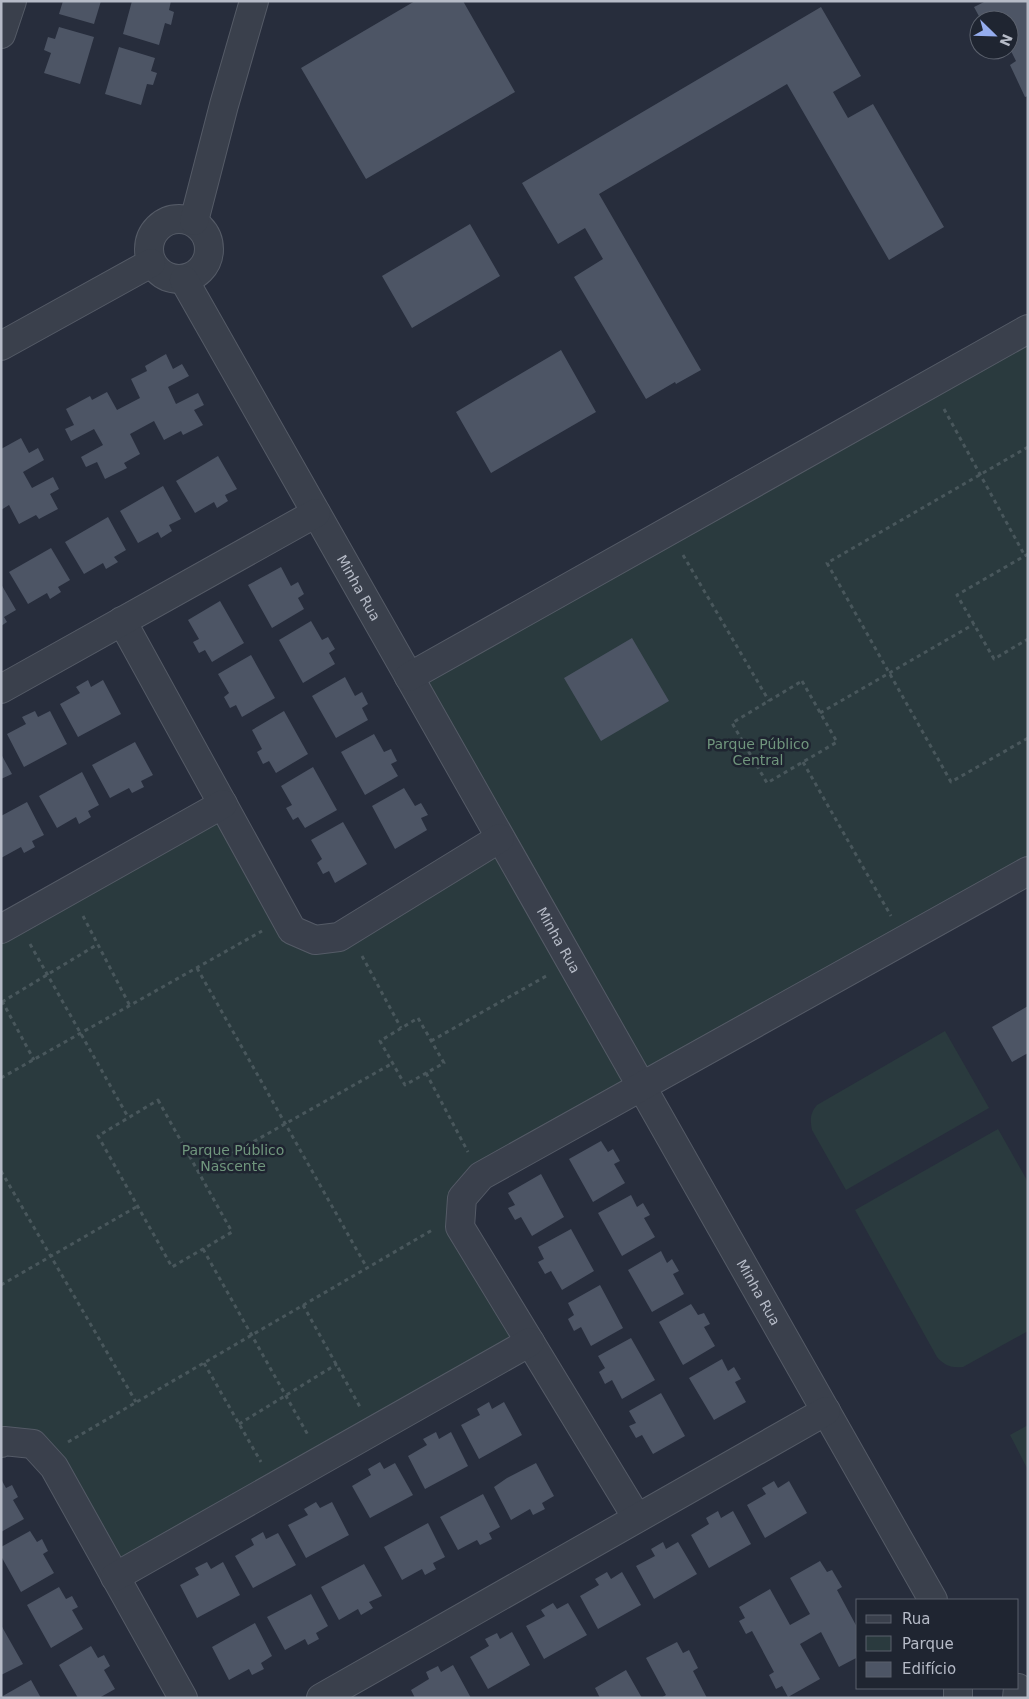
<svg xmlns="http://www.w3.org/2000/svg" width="1029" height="1699" viewBox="0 0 1029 1699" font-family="'DejaVu Sans',sans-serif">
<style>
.green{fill:#2a3a3e}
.building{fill:#4d5565}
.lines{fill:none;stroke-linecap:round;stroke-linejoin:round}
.street-casing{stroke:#555b67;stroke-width:30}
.path{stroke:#49575c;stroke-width:3;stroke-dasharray:4 4;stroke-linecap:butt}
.street{stroke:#3a404c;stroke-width:28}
.labels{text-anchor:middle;stroke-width:5;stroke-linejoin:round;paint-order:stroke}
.street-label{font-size:14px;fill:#b6bbc7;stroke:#1f2531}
.park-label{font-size:14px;fill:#70967d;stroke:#1f2531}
</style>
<rect width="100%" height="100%" fill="#272d3c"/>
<!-- green -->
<path class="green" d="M1028,329V871L462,1198L530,1342L115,1577L54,1467L1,1443V929L223,804L315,940L500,838L409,677Z
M945,1031L989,1108L846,1190L812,1130C810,1120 810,1113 817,1105Z
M998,1129L1028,1182V1331L963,1367C951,1368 945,1366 937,1357L855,1210Z
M1028,1425V1470L1010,1435Z"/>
<!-- building -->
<path class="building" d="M63,1H101L94,24L59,14Z
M132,1H171L169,10L174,12L171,25L165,23L159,45L123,34Z
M415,1H463L515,92L366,179L301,68Z
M986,1H1028V96L1025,97L1010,65L1016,61L1009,47V20H981L974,7Z
M821,7L861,76L833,92L848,118L873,104L944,227L889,260L787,84L599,194L701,370L676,384L675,382L646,399L574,277L603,259L585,228L558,244L522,183Z
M59,27L94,37L80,84L44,73L51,53L44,50L48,37L55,39Z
M119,47L155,58L151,71L157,73L153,85L147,84L141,105L105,94Z
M470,224L500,276L412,328L382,276Z
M561,350L596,412L491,473L456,412Z
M166,354L173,369L182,364L189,376L168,387L176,404L198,393L204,405L194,410L203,425L183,435L181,431L164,440L154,421L130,434L140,454L124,463L127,468L105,479L97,462L86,467L81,457L103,445L94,429L71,441L65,429L74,425L66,409L90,396L92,400L107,392L117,410L140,398L131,379L147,371L145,366Z
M21,438L29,453L38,448L44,460L23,472L32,488L53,477L59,489L50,494L58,509L39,519L36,515L19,524L9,505L1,510V449Z
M218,456L237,489L225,495L228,501L217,508L214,502L195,513L176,481Z
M163,486L181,519L169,525L172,531L161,538L158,532L138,543L120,511Z
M108,517L126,550L114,557L118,562L106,569L103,563L84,574L65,542Z
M51,548L70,580L58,587L61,592L50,599L47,593L28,604L9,572Z
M281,567L291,586L298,582L304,594L298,598L304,609L272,628L248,585Z
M1,584L16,610L4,617L7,622L1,626Z
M220,601L244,643L212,662L205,650L199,653L193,642L199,639L188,620Z
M311,621L322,640L328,637L335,649L329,653L335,664L303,683L279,640Z
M632,638L669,701L601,741L564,678Z
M251,655L275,698L242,717L236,705L230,708L224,697L229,693L218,674Z
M345,677L355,696L362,692L368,704L362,708L368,720L336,738L312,696Z
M88,680L91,687L103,680L121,714L78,737L60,704L80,693L76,687Z
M35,711L38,717L50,711L67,744L24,767L7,734L26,724L22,717Z
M284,711L308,754L276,773L269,761L263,764L257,752L262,749L252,730Z
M374,734L384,752L391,749L397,761L391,764L398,776L365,795L341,752Z
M135,742L153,775L141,781L144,787L132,793L129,788L110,798L92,765Z
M1,754L12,774L1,779Z
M313,767L337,810L305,828L298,817L293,820L286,808L292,805L281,786Z
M82,772L99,805L88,811L91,817L79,824L76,817L57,828L39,796Z
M404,788L415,806L421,803L428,815L421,818L427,830L395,849L372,806Z
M27,802L44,835L32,841L35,847L24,853L21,847L1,858V816Z
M343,822L367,864L335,883L329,871L323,874L317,863L322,859L311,840Z
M1028,1006V1053L1012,1062L992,1027Z
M601,1141L608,1152L613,1149L620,1161L614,1164L625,1183L593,1202L569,1159Z
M541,1174L564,1217L532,1236L521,1217L515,1220L508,1208L515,1205L508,1193Z
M631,1195L637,1207L643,1203L650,1215L644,1218L655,1237L622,1256L598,1213Z
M571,1229L594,1271L562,1290L551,1271L545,1274L538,1262L544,1259L538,1247Z
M661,1251L667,1263L672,1259L679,1271L673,1274L684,1294L652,1312L628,1270Z
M600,1285L623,1328L591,1346L581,1327L574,1331L568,1319L574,1315L568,1303Z
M691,1304L698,1315L704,1313L710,1324L704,1327L715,1346L683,1365L659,1322Z
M631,1338L655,1380L622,1399L612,1380L605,1384L599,1372L605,1368L598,1356Z
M722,1359L728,1371L734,1367L741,1379L735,1382L746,1402L714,1420L689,1378Z
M661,1393L685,1436L653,1454L642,1435L636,1438L629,1426L636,1423L629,1411Z
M489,1402L492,1409L504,1402L522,1435L479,1459L461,1425L480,1415L477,1409Z
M436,1432L439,1439L451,1432L468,1466L425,1489L408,1456L427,1445L423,1439Z
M380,1462L384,1469L395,1463L413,1495L370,1518L352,1486L371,1475L368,1469Z
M536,1463L554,1496L542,1503L545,1509L533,1515L530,1509L511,1520L494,1487L507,1478Z
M1,1479L6,1488L12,1485L18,1497L13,1500L24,1519L1,1532Z
M774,1481L778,1488L789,1481L807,1513L765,1538L747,1505L766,1494L762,1488Z
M483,1494L500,1527L489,1533L492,1539L480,1545L477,1540L458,1550L440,1517Z
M316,1502L320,1508L332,1502L349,1535L306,1558L288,1525L308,1515L304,1509Z
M718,1511L721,1518L733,1511L751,1544L709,1568L691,1535L709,1524L706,1518Z
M428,1523L445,1557L433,1563L436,1569L425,1575L422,1569L402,1580L384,1547Z
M30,1531L37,1542L42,1539L48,1551L43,1554L54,1573L21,1592L1,1556V1547Z
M263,1532L266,1539L278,1533L296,1565L253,1588L235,1556L254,1545L251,1539Z
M663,1542L666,1549L678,1542L697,1574L654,1599L636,1566L655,1556L651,1549Z
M820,1561L827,1572L832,1570L842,1587L837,1590L858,1629V1657L839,1667L821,1632L800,1644L820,1679L788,1697L782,1686L776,1689L769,1675L774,1672L752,1631L746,1634L739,1621L745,1618L739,1607L770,1589L790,1625L810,1614L790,1578Z
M207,1562L211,1569L223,1562L240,1595L197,1618L180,1585L199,1575L195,1568Z
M364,1564L382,1596L369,1602L373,1608L361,1615L358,1609L339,1620L321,1587Z
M607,1572L611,1579L622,1572L641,1605L598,1629L580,1596L599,1585L595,1579Z
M59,1587L66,1599L72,1596L78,1607L72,1610L83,1629L51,1648L27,1605Z
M311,1594L328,1626L316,1633L319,1639L308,1645L305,1639L285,1650L267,1617Z
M553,1603L557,1609L568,1603L587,1635L544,1659L526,1626L545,1616L541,1610Z
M255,1623L272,1656L261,1663L264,1669L252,1675L249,1669L229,1680L212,1647Z
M1,1625L23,1664L1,1675Z
M512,1632L530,1665L488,1689L470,1657L489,1646L485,1639L497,1633L500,1639Z
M677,1642L683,1653L689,1650L698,1668L693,1671L707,1698H661L666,1695L646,1658Z
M91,1646L98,1658L104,1655L110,1666L104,1670L115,1689L99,1698H78L59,1665Z
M453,1665L471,1698H415L411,1690L429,1679L426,1672L438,1666L441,1672Z
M626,1670L642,1698H600L595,1688Z
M31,1680L41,1698H1V1697Z"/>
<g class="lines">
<!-- street casing -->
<g class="street-casing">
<g id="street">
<path d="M1,34L12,1"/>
<circle cx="179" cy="249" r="30"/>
<path d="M194,221L224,105L254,1"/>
<path id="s1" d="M184,280L933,1600"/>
<path d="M1,346L151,263"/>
<path d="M122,621L292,930L315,940L339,937L500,838"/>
<path d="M409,677L1028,329"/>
<path d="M1,689L316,513"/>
<path d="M1,929L223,804"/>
<path d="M1,1443L4,1441L33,1444L54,1467L183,1698"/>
<path d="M637,1518L460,1227L462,1198L481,1176L1028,871"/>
<path d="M115,1577L530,1342"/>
<path d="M958,1688V1698"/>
<path d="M321,1698L826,1411"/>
<path d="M1017,1698L1018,1688"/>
</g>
</g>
<!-- path -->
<path class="path" d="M944,409L1025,556
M1028,447L827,563L951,782L1028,738
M1028,554L957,595L994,659L1028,639
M683,555L769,701
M802,681L837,742L767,783L732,723Z
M820,713L974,624
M803,762L891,916
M83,916L130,1006
M30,944L128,1117
M362,956L401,1028
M197,968L367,1268
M2,1001L34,1060
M2,1002L98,944
M418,1018L444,1063L405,1085L380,1041Z
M431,1041L548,975
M426,1073L468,1152
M1,1078L262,931
M158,1100L232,1232L172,1267L98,1136Z
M1,1171L136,1402
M198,1173L393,1063
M203,1249L308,1435
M1,1285L138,1206
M303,1305L360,1407
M204,1363L261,1462
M239,1424L337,1364
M68,1442L434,1229"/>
<!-- street -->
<use href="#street" class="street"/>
</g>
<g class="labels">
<!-- street labels -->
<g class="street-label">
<text dy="5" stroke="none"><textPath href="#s1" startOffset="354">Minha Rua</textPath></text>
<text dy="5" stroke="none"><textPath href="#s1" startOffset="759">Minha Rua</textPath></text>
<text dy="5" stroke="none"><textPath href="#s1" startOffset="1164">Minha Rua</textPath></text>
</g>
<!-- park labels -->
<g class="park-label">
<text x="758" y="749">Parque Público<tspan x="758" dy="16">Central</tspan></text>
<text x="233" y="1155">Parque Público<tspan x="233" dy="16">Nascente</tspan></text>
</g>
</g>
<!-- border -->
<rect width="1029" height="1699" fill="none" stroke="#b6bbc7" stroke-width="5"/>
<!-- legend -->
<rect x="856" y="1599" width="162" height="90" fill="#1f2531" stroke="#5b616d"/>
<rect x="866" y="1615" width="25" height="8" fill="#3a404c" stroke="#5b616d"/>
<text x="902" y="1624" font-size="15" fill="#b6bbc7">Rua</text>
<rect x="866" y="1636" width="25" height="15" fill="#2a3a3e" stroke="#5b616d"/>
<text x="902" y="1649" font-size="15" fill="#b6bbc7">Parque</text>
<rect x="866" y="1662" width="25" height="15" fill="#4d5565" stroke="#5b616d"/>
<text x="902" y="1674" font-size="15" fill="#b6bbc7">Edifício</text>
<!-- north arrow -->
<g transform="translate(994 35) rotate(113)"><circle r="24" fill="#1f2531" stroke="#5b616d"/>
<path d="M0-4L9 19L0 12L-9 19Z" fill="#95adee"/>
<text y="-8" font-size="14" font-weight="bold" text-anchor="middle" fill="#b6bbc7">N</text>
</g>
</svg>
